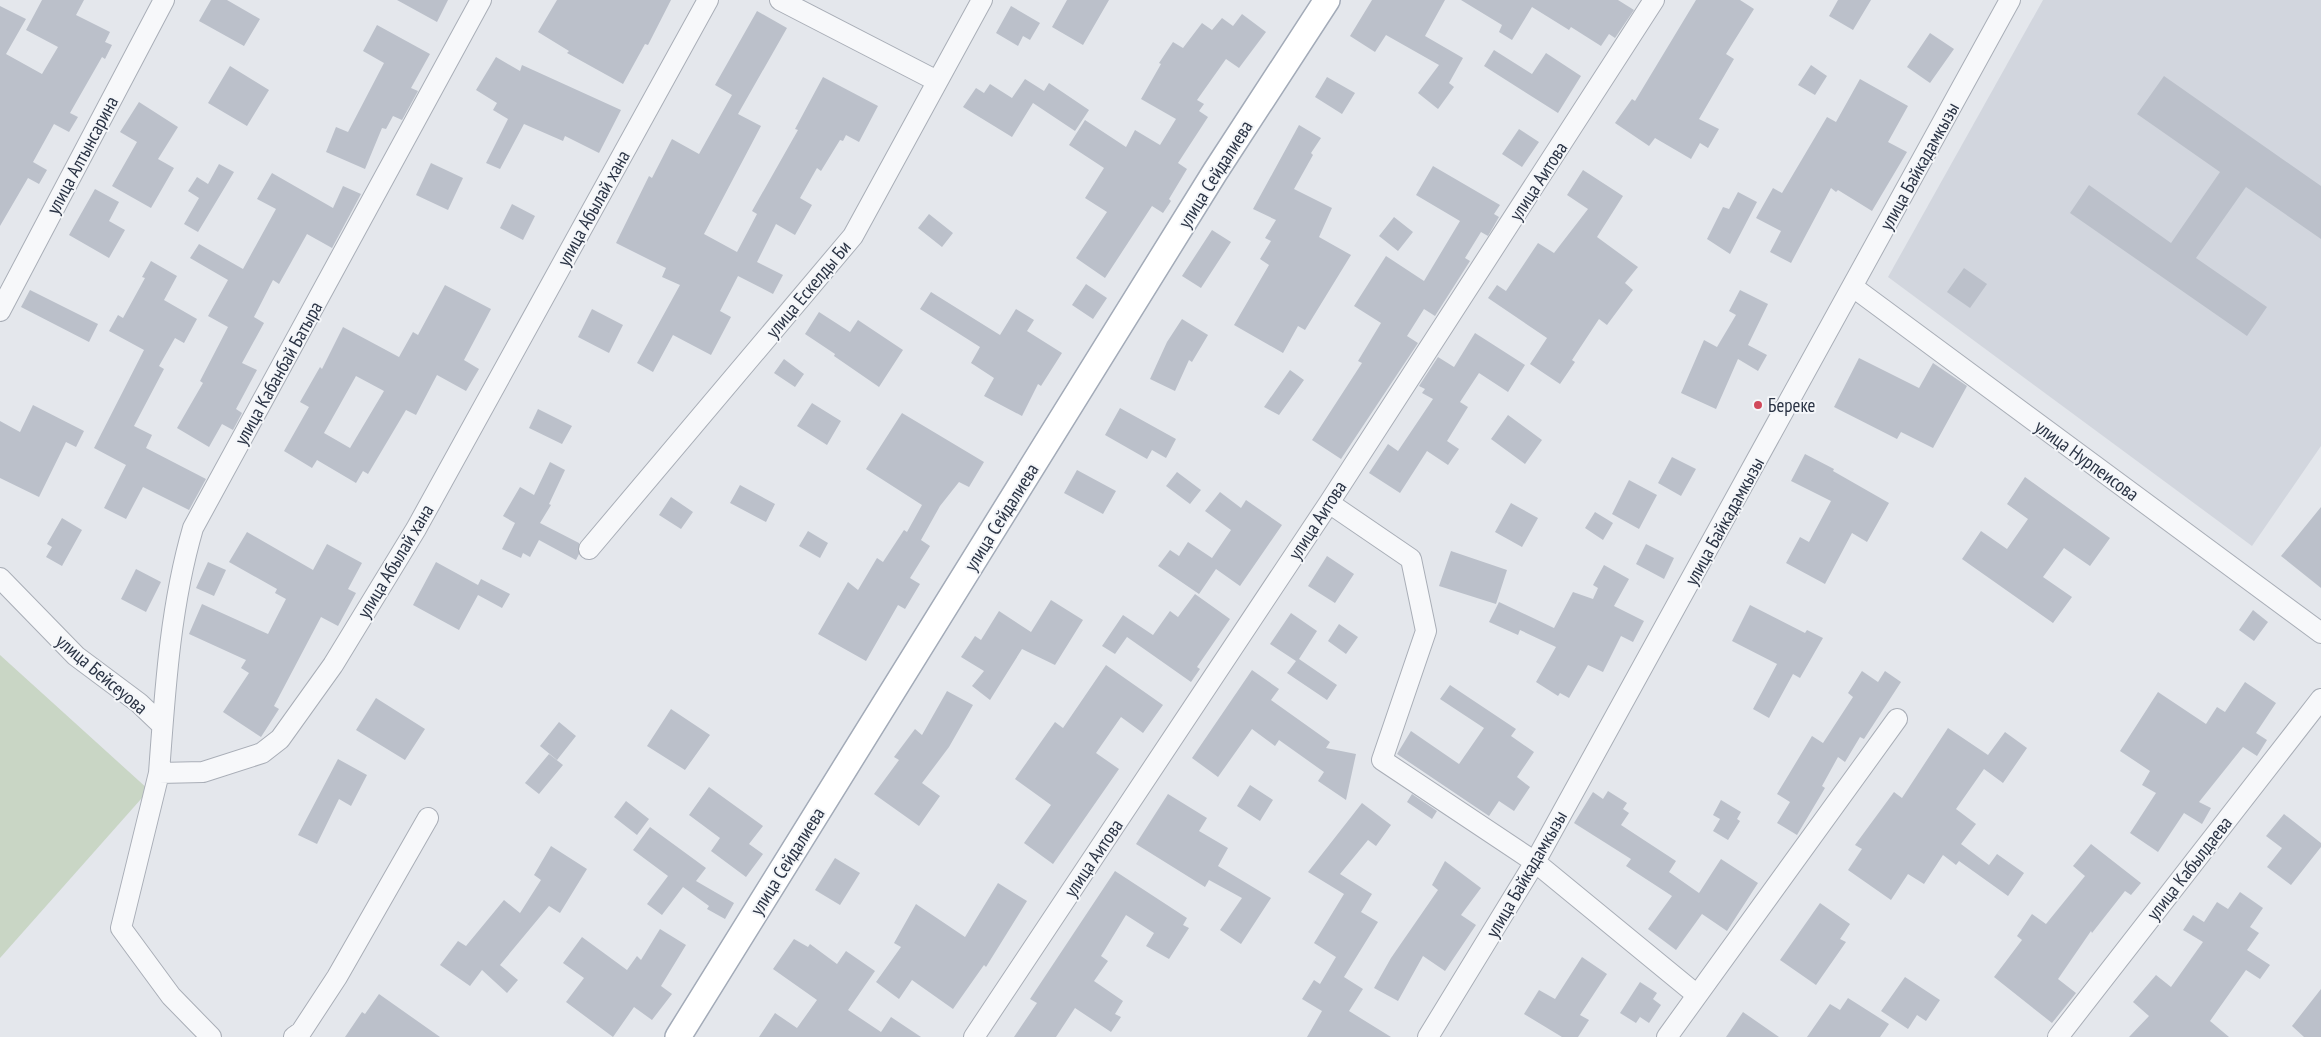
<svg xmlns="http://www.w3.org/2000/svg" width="2321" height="1037" viewBox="0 0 2321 1037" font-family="'PT Sans Narrow',sans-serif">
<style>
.built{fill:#d2d6de}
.green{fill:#c9d6c5}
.building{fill:#bbc0ca;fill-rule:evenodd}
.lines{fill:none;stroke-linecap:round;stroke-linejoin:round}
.minor-casing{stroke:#a9aeb7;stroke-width:22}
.major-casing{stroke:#a3abb8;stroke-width:28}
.minor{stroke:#f7f8fa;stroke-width:20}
.major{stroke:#fff;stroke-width:25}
.poi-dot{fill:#d1495b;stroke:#f4f6f9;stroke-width:2}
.labels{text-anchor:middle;stroke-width:4;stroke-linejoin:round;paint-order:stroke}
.street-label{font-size:19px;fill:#2b3445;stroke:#f4f6f9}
.poi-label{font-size:19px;fill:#2b3445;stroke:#f4f6f9;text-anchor:start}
</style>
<rect width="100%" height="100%" fill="#e4e7ec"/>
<!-- built -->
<path class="built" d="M2043,0H2321V446L2252,546L1888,277Z"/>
<!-- green -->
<path class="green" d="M0,655L149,790L0,958Z"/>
<!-- building -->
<path class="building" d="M42,0H84L76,15L110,32L105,42L112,45L105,59L102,57L70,113L78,117L69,132L54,124L33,162L47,170L39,184L28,178L0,226V6L26,19L6,54L42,74L58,47L26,30Z
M211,0H227L260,19L244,46L199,21Z
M397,0H448L437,22Z
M557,0H671L648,45L645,44L623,84L567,53L569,51L538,32Z
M1067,0H1109L1083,45L1052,27Z
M1372,0H1445L1425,36L1463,58L1449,83L1454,87L1438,109L1418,93L1439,65L1386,35L1375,52L1350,36Z
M1461,0H1618L1634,10L1615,38L1609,34L1601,46L1571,27L1569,30L1532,7L1512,40L1499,32L1502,25Z
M1696,0H1740L1754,9L1726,54L1734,59L1699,119L1719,129L1708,148L1700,143L1691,159L1655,138L1649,146L1615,123L1632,99L1635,101Z
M1838,0H1871L1853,30L1829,16Z
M1011,6L1040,23L1030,40L1023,36L1018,46L996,33Z
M757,11L787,28L738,114L761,126L704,234L737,252L757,214L752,211L798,130L795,129L823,77L878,106L859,142L846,135L843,141L840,140L821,171L817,168L800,198L812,205L795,235L776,224L757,262L783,275L773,294L738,276L720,311L731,317L711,355L673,335L653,372L637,363L680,285L662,277L666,268L616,243L649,176L652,178L672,139L699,154L732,95L715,85Z
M1242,14L1266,32L1239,68L1226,59L1197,100L1204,104L1199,111L1208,117L1178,163L1187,169L1169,199L1171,201L1163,213L1152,206L1105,278L1076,258L1107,212L1085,198L1104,168L1069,145L1085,120L1126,147L1135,130L1160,145L1176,119L1141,99L1161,64L1159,63L1173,42L1183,48L1202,23L1212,30L1222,18L1233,26Z
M377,25L430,54L411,88L418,91L402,120L393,116L386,129L382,128L365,169L326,152L336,127L348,132L384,63L363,51Z
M1930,33L1954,49L1930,83L1907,67Z
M1494,50L1532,74L1546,53L1581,76L1558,113L1484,66Z
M496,57L520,71L522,65L621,110L599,153L565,136L563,141L524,124L500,169L486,163L508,119L493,110L497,103L476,90Z
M1811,65L1827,76L1815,95L1798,85Z
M230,66L269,90L247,126L208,103Z
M2164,76L2321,186V239L2246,187L2196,258L2267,307L2247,336L2070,213L2089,185L2171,243L2220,172L2137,114Z
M1327,77L1355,93L1342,114L1315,97Z
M1025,79L1044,91L1049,83L1089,110L1075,131L1033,103L1012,137L963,107L976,88L984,93L990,84L1012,98Z
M1860,79L1908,106L1888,142L1907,152L1872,211L1838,190L1836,192L1831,188L1791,263L1770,252L1781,231L1756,218L1773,188L1782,193L1827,117L1836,122Z
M139,102L178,127L158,159L174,168L151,208L112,186L137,142L120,132Z
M1299,125L1321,138L1311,153L1313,155L1294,189L1332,208L1319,237L1351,255L1305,330L1298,326L1283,353L1234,325L1269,265L1260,259L1271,241L1265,238L1276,220L1253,209Z
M1519,129L1539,142L1522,167L1502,154Z
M431,163L463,178L448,210L416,195Z
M219,164L234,172L198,232L184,224L199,198L188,191L197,177L208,184Z
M1433,166L1500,205L1494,214L1499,217L1488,236L1481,232L1465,258L1470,261L1435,316L1424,309L1407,336L1418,343L1341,459L1312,440L1362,363L1358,361L1381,323L1354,306L1386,256L1424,281L1460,221L1416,195Z
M1583,170L1623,196L1597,237L1638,267L1625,283L1633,290L1607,325L1599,319L1572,360L1575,362L1560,384L1530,364L1547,338L1488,298L1497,285L1506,291L1538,243L1554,253L1588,209L1567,195Z
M272,173L333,208L343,186L361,194L332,248L307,234L279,284L273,280L254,317L264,323L242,363L257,370L236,409L242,413L233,430L222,424L209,447L177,428L203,383L200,381L228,327L208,316L228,280L190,258L199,244L243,269L276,209L257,199Z
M95,189L119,202L109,221L125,230L109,258L69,235Z
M1738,192L1757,202L1730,254L1707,239L1723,207L1729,209Z
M512,204L535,216L523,240L500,228Z
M929,214L953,233L942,247L918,228Z
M1394,217L1413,232L1398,251L1379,236Z
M1212,230L1231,242L1201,288L1182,276Z
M151,261L177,276L164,300L197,319L184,343L175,338L159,366L164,369L134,426L152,435L146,448L206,479L189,510L143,487L126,519L104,508L126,465L94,448L144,350L109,331L118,315L123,318L145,278L142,277Z
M1964,268L1987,284L1970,308L1947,292Z
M1086,284L1107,298L1093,319L1072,305Z
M445,285L491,309L464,360L479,369L466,391L437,375L416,415L406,410L368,474L363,471L356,483L317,460L312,468L284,451L309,407L300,402L320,367L322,369L343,327L399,357L413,332L418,335ZM356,376L384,391L350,448L324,433Z
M30,290L98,324L89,342L21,307Z
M1740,290L1768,304L1748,345L1767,355L1758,371L1738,359L1716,409L1681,393L1704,340L1717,347L1736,315L1729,311Z
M931,292L1000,335L1016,309L1034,320L1027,331L1062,353L1041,386L1038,384L1022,416L984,396L994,378L971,363L980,347L920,309Z
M592,309L623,325L609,353L578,337Z
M819,312L850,332L858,320L903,350L879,387L834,356L835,354L805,334Z
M1182,319L1208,335L1192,362L1189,360L1175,391L1150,379L1167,342Z
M1475,333L1525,365L1508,392L1479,373L1460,402L1468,407L1447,441L1459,449L1448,465L1427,451L1400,493L1369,473L1388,444L1398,451L1433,399L1422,393L1425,389L1419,386L1438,357L1454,367Z
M1859,358L1919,388L1933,363L1967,386L1933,448L1901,432L1897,439L1834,407Z
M784,359L804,374L795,387L774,373Z
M1290,370L1304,380L1279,415L1264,407Z
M812,403L841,421L827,445L797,426Z
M33,405L84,431L76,447L66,442L39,497L0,478V421L20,432Z
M1120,408L1176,439L1166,458L1152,450L1147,459L1105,435Z
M538,409L572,426L562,444L529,428Z
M902,413L984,462L969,487L959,482L940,506L921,540L930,546L910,578L920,584L905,609L898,605L866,661L818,634L848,582L858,590L877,558L883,562L904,530L907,532L922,505L866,469Z
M1508,415L1542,440L1525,464L1491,439Z
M1805,454L1834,469L1833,471L1889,503L1867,542L1852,533L1825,584L1786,563L1800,537L1809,542L1831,501L1791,481Z
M1672,457L1696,469L1681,496L1658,483Z
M550,462L565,470L549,504L551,505L540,523L579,543V554L576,560L539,540L530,557L523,553L521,558L502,549L515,523L503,516L520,487L534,495Z
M1077,470L1116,491L1103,514L1064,493Z
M1177,472L1201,490L1190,504L1166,486Z
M2025,477L2110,538L2090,566L2064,548L2043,577L2072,597L2053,623L1962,559L1981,531L2007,549L2028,519L2007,504Z
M1629,480L1657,495L1639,529L1612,514Z
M740,485L775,504L766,522L730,503Z
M1220,492L1241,508L1246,500L1282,525L1240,586L1216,569L1199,594L1158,566L1170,550L1179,556L1188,542L1212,558L1231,530L1205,511Z
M671,497L693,512L681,529L659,515Z
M1511,503L1538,518L1522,547L1495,532Z
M2321,507V588L2281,556Z
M1595,512L1613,523L1603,540L1585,528Z
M62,518L82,530L62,566L46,557L52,547L47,544Z
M808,531L828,543L820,558L799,546Z
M247,532L313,570L327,544L362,563L348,589L356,593L338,626L321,617L274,706L279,709L261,737L223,712L249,673L241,668L246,660L189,634L202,604L268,634L286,599L275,593L277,589L229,562Z
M1646,544L1674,558L1664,579L1636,564Z
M1451,551L1507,570L1496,604L1439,586Z
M1327,556L1354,574L1335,603L1308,586Z
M208,562L226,570L214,596L196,588Z
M436,562L478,585L481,579L510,594L502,608L478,595L459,630L413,605Z
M1604,565L1629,579L1614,606L1644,621L1633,642L1621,636L1603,672L1588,665L1569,698L1560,693L1558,696L1536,682L1556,647L1520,630L1518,635L1489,622L1499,602L1554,628L1573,592L1593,599L1598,588L1593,585Z
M136,569L161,582L146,612L121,599Z
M1195,594L1230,619L1197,667L1200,669L1191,682L1127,637L1115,654L1102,646L1123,615L1153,635L1170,611L1178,617Z
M1051,600L1083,620L1055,665L1022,649L990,700L972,686L984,671L961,657L975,636L981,640L999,611L1031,632Z
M1750,605L1805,633L1807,630L1823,638L1800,678L1793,674L1769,718L1753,709L1777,664L1732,641Z
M2253,610L2268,622L2254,641L2239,630Z
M1291,613L1317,631L1299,659L1337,685L1327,700L1287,673L1296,661L1270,644Z
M1339,624L1358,637L1346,654L1328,641Z
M1106,665L1163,705L1143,733L1121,717L1096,753L1119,769L1053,864L1024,843L1051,805L1015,779L1055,722L1063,728Z
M1252,670L1279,689L1271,700L1330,742L1326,748L1356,754L1346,800L1318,781L1324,772L1279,740L1275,746L1252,729L1218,777L1192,758Z
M1862,671L1878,682L1885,671L1901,682L1864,739L1860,737L1845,762L1838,757L1822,786L1825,788L1797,835L1777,823L1790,802L1777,794L1812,736L1823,743L1853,697L1848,693Z
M2245,682L2276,703L2256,733L2267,740L2257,756L2243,747L2199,802L2211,808L2202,824L2184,813L2158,852L2130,833L2156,793L2142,785L2150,771L2120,751L2158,692L2206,724L2217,707L2225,712Z
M1450,685L1516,729L1511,736L1534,752L1517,777L1530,787L1514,811L1499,801L1489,816L1397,754L1411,731L1459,764L1484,728L1440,699Z
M947,691L973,705L949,747L922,783L940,796L919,826L874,794L899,760L894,757L915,729L922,735Z
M376,698L425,729L405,760L356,730Z
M671,709L710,735L685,770L647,746Z
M559,722L576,736L557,760L540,746Z
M1948,728L1988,755L2005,732L2027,748L2003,783L1984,769L1956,809L1976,824L1961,844L1989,865L1997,854L2024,873L2008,896L1959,861L1956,865L1943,855L1924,884L1908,874L1891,900L1848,870L1862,849L1855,845L1894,792L1902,798Z
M549,754L563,765L539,794L525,783Z
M338,759L367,775L351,806L339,799L317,844L298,835Z
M1250,785L1273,800L1260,821L1237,806Z
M709,787L763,826L749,844L763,854L746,877L711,851L720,838L689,815Z
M1608,791L1627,803L1623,809L1629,813L1621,825L1676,861L1669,872L1699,893L1721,859L1758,883L1727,931L1702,914L1676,950L1648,929L1672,896L1626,866L1631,859L1574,823L1593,792L1603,799Z
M1168,794L1207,818L1199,831L1228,848L1218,866L1271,898L1241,944L1220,930L1242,898L1209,880L1205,887L1136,844Z
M1412,794L1437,811L1432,819L1407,802Z
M1721,800L1741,812L1737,819L1740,821L1728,840L1713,831L1720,819L1713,815Z
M626,801L649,819L637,835L614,817Z
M1362,803L1391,825L1376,846L1368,840L1340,874L1372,894L1361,912L1378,922L1344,977L1363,989L1349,1011L1391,1037H1307L1322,1011L1302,999L1314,980L1320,984L1336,957L1314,943L1344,894L1308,872Z
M2284,814L2321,843V847L2291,885L2267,867L2282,848L2266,836Z
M650,827L706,868L696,881L734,903L725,919L707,909L709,906L683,887L662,915L647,904L668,876L633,850Z
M2091,844L2141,883L2131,895L2125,891L2092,933L2091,931L2058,979L2076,993L2052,1023L1994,977L2022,940L2017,936L2032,914L2046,924L2085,876L2073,866Z
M551,846L587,869L560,913L549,906L500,965L518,980L507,993L482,970L470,986L440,965L458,941L466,946L504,900L520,913L541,880L534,875Z
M835,858L860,873L840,905L815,890Z
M1445,861L1481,888L1461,915L1476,925L1445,971L1423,956L1398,1001L1374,988L1391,958L1438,890L1432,885Z
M1115,871L1187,918L1183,925L1189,928L1169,959L1146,946L1154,933L1126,915L1101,956L1108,961L1094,981L1123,1001L1115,1014L1121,1017L1111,1032L1075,1008L1056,1037H1014L1037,1003L1030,999Z
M998,883L1027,901L986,967L984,965L953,1009L912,980L899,999L876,982L901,947L894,943L916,904L965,937Z
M2240,892L2263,908L2250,927L2259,933L2247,950L2270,965L2260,979L2246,970L2210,1021L2229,1037H2129L2149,1016L2133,1002L2156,975L2171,987L2203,942L2183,930L2193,915L2204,922L2217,902L2228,909Z
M1820,903L1850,924L1840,939L1846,942L1816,985L1780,960Z
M660,929L686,945L661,986L672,994L652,1020L634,1007L613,1037L566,1002L584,978L563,963L582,937L627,970L637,956L641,960Z
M794,939L808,947L810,944L837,964L846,951L875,971L848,1010L881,1032L891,1017L921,1037H759L775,1013L797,1028L817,1000L773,969Z
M1582,957L1607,974L1580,1015L1589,1020L1578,1037H1562L1524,1014L1539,990L1555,999Z
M1905,977L1940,1000L1926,1021L1917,1015L1908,1029L1881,1011Z
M1640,982L1657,993L1653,999L1661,1005L1649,1023L1640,1017L1636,1023L1620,1013Z
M2321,989V1037H2304L2292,1026Z
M379,994L440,1037H345L362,1012L365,1014Z
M1848,998L1889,1024L1880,1037H1807L1830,1004L1840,1010Z
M1743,1012L1779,1037H1726Z"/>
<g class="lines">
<!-- minor casing -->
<g class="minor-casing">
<path id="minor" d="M780,0L937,81
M1853,287L2321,633
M0,311L164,0
M1329,503L1411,559L1426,631L1382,760L1535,862L1697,995
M589,549L853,236L982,0
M0,578L76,656L139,703L162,725
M159,773C165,691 170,607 193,528L481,0
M211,1037L171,996L121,928L159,773L203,772L262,753L280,739L333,665L416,529L708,0
M294,1037L301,1032L337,977L428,818
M974,1037L1329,503L1654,0
M1428,1037L1535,862L2010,0
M1667,1037L1897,719
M2058,1037L2321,699"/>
</g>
<!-- major casing -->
<g class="major-casing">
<path id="major" d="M678,1037L1215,172L1327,0"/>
</g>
<!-- minor -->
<use href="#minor" class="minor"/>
<!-- major -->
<use href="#major" class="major"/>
</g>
<!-- markers -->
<circle class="poi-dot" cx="1758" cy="405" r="5"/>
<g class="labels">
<!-- street labels -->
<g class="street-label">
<text transform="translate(82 155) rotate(-62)" y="7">улица Алтынсарина</text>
<text transform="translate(1919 166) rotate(-61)" y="7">улица Байкадамкызы</text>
<text transform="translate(1215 174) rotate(-58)" y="7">улица Сейдалиева</text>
<text transform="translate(1538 181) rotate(-57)" y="7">улица Аитова</text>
<text transform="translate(593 208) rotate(-61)" y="7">улица Абылай хана</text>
<text transform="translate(808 289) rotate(-50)" y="7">улица Ескелды Би</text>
<text transform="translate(278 373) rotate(-61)" y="7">улица Кабанбай Батыра</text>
<text transform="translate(2087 460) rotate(36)" y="7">улица Нурпеисова</text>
<text transform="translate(1001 517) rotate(-58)" y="7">улица Сейдалиева</text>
<text transform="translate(1317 520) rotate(-57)" y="7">улица Аитова</text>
<text transform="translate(1724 521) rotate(-61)" y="7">улица Байкадамкызы</text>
<text transform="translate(395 561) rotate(-59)" y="7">улица Абылай хана</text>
<text transform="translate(102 674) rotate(40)" y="7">улица Бейсеуова</text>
<text transform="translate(1093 858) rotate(-56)" y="7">улица Аитова</text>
<text transform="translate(787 861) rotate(-58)" y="7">улица Сейдалиева</text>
<text transform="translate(2189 868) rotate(-52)" y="7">улица Кабылдаева</text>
<text transform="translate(1526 874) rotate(-60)" y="7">улица Байкадамкызы</text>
</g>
<!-- poi labels -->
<g class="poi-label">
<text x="1768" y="412">Береке</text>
</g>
</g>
</svg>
